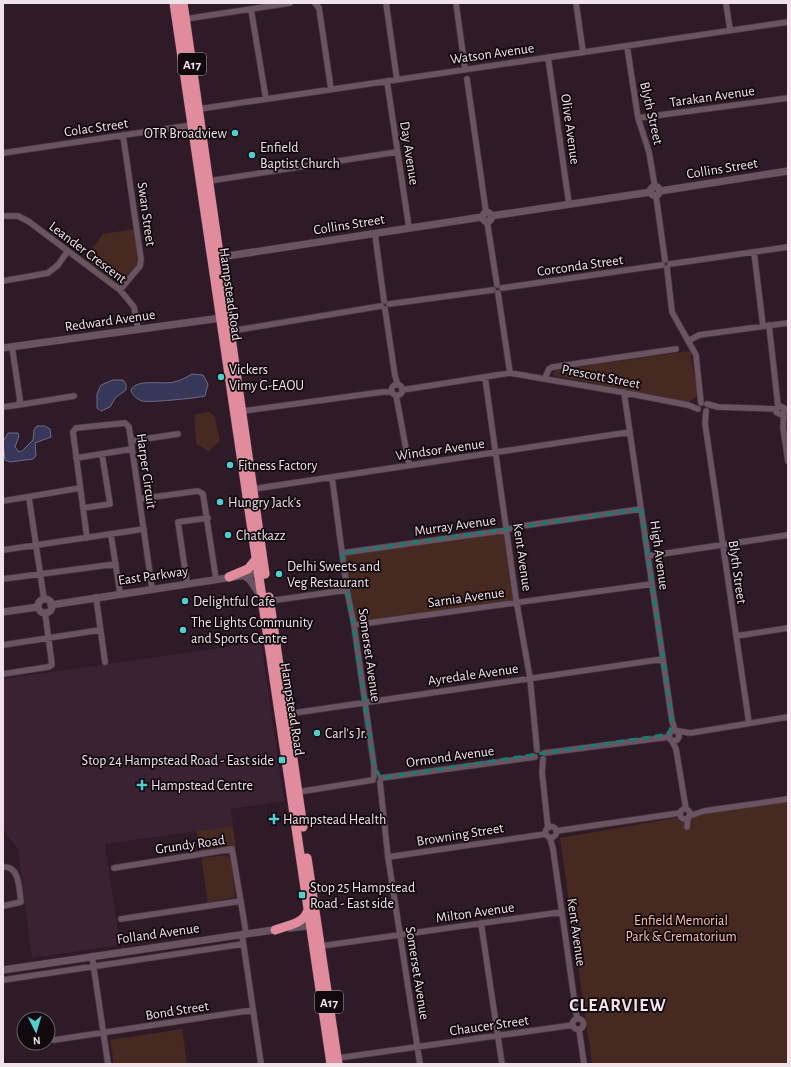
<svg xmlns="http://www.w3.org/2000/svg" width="791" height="1067" viewBox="0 0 791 1067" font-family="'Alegreya Sans',sans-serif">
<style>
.built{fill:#3b2233}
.green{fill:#462920}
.water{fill:#37375a;stroke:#6e6a85}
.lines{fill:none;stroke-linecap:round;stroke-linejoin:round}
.minor-casing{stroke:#463641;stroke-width:7}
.tertiary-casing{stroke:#463641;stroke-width:8}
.trunk-casing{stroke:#463641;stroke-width:10}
.minor{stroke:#6b5462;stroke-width:5.5}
.tertiary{stroke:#6b5462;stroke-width:7}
.trunk{stroke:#e08c9d;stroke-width:9}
.marked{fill:none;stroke:#1a7b74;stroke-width:3;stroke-dasharray:8 5;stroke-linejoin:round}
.poi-dot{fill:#52cdcd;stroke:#11090e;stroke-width:1.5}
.labels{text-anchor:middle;stroke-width:3.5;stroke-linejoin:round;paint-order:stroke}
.shield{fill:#11090e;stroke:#ada1a8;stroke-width:1}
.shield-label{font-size:13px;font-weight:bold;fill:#f0e2ea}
.street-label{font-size:14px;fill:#f0e2ea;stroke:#11090e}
.poi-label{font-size:14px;fill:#f0e2ea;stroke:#11090e;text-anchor:start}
.park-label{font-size:14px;fill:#fbc0ae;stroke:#11090e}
.district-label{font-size:18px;font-weight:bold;letter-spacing:1px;fill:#f0e2ea;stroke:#11090e}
</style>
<rect width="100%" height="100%" fill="#2f1b28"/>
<!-- built -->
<path class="built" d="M261,642L284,801L231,809L233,826L105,844L120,945L32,958L18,849L6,834L3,828V679Z"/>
<!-- green -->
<path class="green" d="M134,229L138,264L120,286L85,258L103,234Z
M690,351L698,396L689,402L555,376L552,374L556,370Z
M206,412H210L215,417L220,441L209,451L196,444L194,415Z
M507,530L517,602L354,625L342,553Z
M788,802V1064H592L560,838L675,818L688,820L699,814Z
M233,826L236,848L200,853L197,831Z
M226,855L231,859L235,897L208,903L201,858Z
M182,1029L187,1064H114L110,1040Z"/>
<!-- water -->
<path class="water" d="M192,374L203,375L208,384L205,396C197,398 148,403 142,401C137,399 132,395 131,390C137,378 162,385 174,382C180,381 187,377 192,374Z
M113,380H123L126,384V390L116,397L110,407L101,411L97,408V394L101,385Z
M37,426H45L50,429L51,437L35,443L36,456L33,459L10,462L5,460L3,442L8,433H18L19,436L15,447L19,452L22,451L33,440L34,430Z"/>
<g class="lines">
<!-- minor casing -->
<g class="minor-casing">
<path id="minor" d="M315,3L319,8L331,89
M386,3L397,80
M456,3L465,69
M576,3L583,52
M726,3L730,30
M251,9L266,99
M185,19L290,3
M627,46L638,118L649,152L655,187
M548,57L569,204
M467,79L486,212
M387,81L409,228
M199,109L788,22
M638,118L788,98
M3,153L192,125
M209,181L397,152
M656,196L665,260
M3,216H18L28,221L120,290L134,307L138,329
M487,221L497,285
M375,234L384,301
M754,252L763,326
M670,264L788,247
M667,268L672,312L696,355L701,403
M3,281L48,273L58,265L67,252
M502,288L662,265
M120,290L140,266L141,259L123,135
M498,293L510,373
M389,304L493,290
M385,309L395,376L398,385
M769,325L778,406
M231,331L381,306
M688,341L699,335L788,323
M485,377L516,599L530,678L537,750
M545,378L549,369L553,367L676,349
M391.5 390a5.5 5.5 0 1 1 11 0a5.5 5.5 0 1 1-11 0Z
M402,390L510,373L621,392L688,405L698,409
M624,392L672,721L675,730
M396,395L409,465
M707,404L718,407L776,409
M18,405L74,396
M3,407L18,405L20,400L12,347
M785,409L782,415L776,412V409L780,406L788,410
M243,411L382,392H392
M706,411L705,423L749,723
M784,414L783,427L788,461
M131,441L178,434
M76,458L132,449
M332,477L347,590L354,625L374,766V776
M253,489L630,432
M29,498L44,599
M139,499L198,491L203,494L216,579
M3,501L80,488
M83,508L110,504L102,454
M111,535L120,593
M87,538L73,432L76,428L125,423L129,427L152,588
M3,550L144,529
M342,553L507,530L515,527L641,509
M648,556L788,535
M3,579L116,564
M187,583L178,522L208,518
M96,597L105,662
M269,601L347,590
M354,625L652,584
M736,636L788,628
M3,645L100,630
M3,674L48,667L52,665L45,612
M287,714L663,659
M678,732L679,737L677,740L672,741L670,739L669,734L673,730L690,733L788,717
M672,741L676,749L686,809
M544,753L669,737
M543,759L542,772L548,828
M381,778L535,757
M380,782L388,857L420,1064
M298,792L373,780
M680 814a5 5 0 1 1 10 0a5 5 0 1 1-10 0Z
M689,816L704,811L788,799
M545.5 832a5.5 5.5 0 1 1 11 0a5.5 5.5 0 1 1-11 0Z
M687,827L688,818
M556,831L680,813
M550,838L553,849L577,1019
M388,857L546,834
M3,867C20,865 19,890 21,902L3,906
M114,868L232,849L246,933
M121,919L241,901
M481,923L502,1064
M242,934L261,1064
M321,946L562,912
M92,956L108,1064
M3,980L243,944
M572.5 1024a5.5 5.5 0 1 1 11 0a5.5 5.5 0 1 1-11 0Z
M579,1029L584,1064
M54,1040L253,1010
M338,1058L573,1025"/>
</g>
<!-- tertiary casing -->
<g class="tertiary-casing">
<path id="tertiary" d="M650.5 191a4.5 4.5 0 1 1 9 0a4.5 4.5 0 1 1-9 0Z
M660,191L788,171
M482.5 217a4.5 4.5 0 1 1 9 0a4.5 4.5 0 1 1-9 0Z
M491,216L651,192
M221,257L482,217
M3,348L221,318
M243,575L250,580L262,598
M38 606a7 7 0 1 1 14 0a7 7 0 1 1-14 0Z
M51,605L259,573L261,570
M3,612L38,607
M290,928L316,925
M3,970L280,929"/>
</g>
<!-- trunk casing -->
<g class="trunk-casing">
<path id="trunk" d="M174,3L331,1064
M183,3L265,574
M229,577L248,569L257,558
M269,597L303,827
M307,858L338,1064
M275,930C288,925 304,924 308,910"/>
</g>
<!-- minor -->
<use href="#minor" class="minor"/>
<!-- tertiary -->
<use href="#tertiary" class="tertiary"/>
<!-- trunk -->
<use href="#trunk" class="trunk"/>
</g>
<!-- marked area -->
<path class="marked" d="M641,509L672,721L669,734L381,778L374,766L342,553Z"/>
<!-- markers -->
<g class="poi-dot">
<circle cx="235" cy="133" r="4"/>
<circle cx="252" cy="155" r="4"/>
<circle cx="221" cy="377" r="4"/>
<circle cx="230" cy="465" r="4"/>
<circle cx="220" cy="502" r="4"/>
<circle cx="228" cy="535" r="4"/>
<circle cx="279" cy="574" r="4"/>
<circle cx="185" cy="601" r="4"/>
<circle cx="183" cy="630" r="4"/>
<circle cx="317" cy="733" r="4"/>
<rect x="278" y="756" width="8" height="8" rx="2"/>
<path d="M140 779h4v4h4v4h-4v4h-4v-4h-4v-4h4z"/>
<path d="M272 813h4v4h4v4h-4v4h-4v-4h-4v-4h4z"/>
<rect x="298" y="891" width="8" height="8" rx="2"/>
</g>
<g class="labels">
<!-- shield labels -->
<g class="shield">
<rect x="178" y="53" width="28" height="22" rx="3"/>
<rect x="315" y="991" width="28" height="22" rx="3"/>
</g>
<g class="shield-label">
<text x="192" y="69">A17</text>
<text x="329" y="1007">A17</text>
</g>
<!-- street labels -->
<g class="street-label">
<text transform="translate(492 53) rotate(-8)" y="5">Watson Avenue</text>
<text transform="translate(712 96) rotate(-8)" y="5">Tarakan Avenue</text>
<text transform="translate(652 113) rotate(77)" y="5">Blyth Street</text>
<text transform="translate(96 127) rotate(-8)" y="5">Colac Street</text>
<text transform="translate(571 129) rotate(82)" y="5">Olive Avenue</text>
<text transform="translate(410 153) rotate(81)" y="5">Day Avenue</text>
<text transform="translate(722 168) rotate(-9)" y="5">Collins Street</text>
<text transform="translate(147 214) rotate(82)" y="5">Swan Street</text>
<text transform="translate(349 224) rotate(-9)" y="5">Collins Street</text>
<text transform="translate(88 252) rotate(37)" y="5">Leander Crescent</text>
<text transform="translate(580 265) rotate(-8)" y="5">Corconda Street</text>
<text transform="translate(231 294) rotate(82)" y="5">Hampstead Road</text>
<text transform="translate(110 320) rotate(-8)" y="5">Redward Avenue</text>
<text transform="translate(601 376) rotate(11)" y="5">Prescott Street</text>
<text transform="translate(440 449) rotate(-8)" y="5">Windsor Avenue</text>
<text transform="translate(147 471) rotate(82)" y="5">Harper Circuit</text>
<text transform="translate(455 525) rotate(-8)" y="5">Murray Avenue</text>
<text transform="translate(660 555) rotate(82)" y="5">High Avenue</text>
<text transform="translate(523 557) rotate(82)" y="5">Kent Avenue</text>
<text transform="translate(738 572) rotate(82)" y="5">Blyth Street</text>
<text transform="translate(153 575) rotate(-8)" y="5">East Parkway</text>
<text transform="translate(466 597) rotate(-8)" y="5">Sarnia Avenue</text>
<text transform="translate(370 655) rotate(82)" y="5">Somerset Avenue</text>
<text transform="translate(473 674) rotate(-8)" y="5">Ayredale Avenue</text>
<text transform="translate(293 709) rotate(81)" y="5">Hampstead Road</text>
<text transform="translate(450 756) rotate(-8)" y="5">Ormond Avenue</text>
<text transform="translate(460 834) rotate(-9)" y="5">Browning Street</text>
<text transform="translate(190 844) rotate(-8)" y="5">Grundy Road</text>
<text transform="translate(475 912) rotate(-8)" y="5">Milton Avenue</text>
<text transform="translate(577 932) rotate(82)" y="5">Kent Avenue</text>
<text transform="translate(158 933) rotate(-8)" y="5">Folland Avenue</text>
<text transform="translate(418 973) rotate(81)" y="5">Somerset Avenue</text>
<text transform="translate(177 1010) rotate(-9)" y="5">Bond Street</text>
<text transform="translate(489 1025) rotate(-8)" y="5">Chaucer Street</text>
</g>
<!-- poi labels -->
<g class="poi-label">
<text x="227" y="138" text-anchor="end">OTR Broadview</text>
<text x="260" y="152">Enfield<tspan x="260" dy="16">Baptist Church</tspan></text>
<text x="229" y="374">Vickers<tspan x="229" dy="16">Vimy G-EAOU</tspan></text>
<text x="238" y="470">Fitness Factory</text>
<text x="228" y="507">Hungry Jack's</text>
<text x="236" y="540">Chatkazz</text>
<text x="287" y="571">Delhi Sweets and<tspan x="287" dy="16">Veg Restaurant</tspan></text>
<text x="193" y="606">Delightful Cafe</text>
<text x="191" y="627">The Lights Community<tspan x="191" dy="16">and Sports Centre</tspan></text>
<text x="325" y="738">Carl's Jr.</text>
<text x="274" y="765" text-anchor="end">Stop 24 Hampstead Road - East side</text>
<text x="151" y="790">Hampstead Centre</text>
<text x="283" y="824">Hampstead Health</text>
<text x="310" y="892">Stop 25 Hampstead<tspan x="310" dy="16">Road - East side</tspan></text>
</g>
<!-- park labels -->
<g class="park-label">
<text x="681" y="925">Enfield Memorial<tspan x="681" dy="16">Park &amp; Crematorium</tspan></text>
</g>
<!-- district labels -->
<g class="district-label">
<text x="618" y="1011">CLEARVIEW</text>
</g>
</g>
<!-- border -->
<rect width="791" height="1067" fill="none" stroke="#f0e2ea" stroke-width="8"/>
<!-- north arrow -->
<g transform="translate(36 1031) rotate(175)"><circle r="19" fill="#11090e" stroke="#6a6066"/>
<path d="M0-3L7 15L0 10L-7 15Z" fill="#52cdcd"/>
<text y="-6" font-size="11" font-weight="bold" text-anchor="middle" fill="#f0e2ea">N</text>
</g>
</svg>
